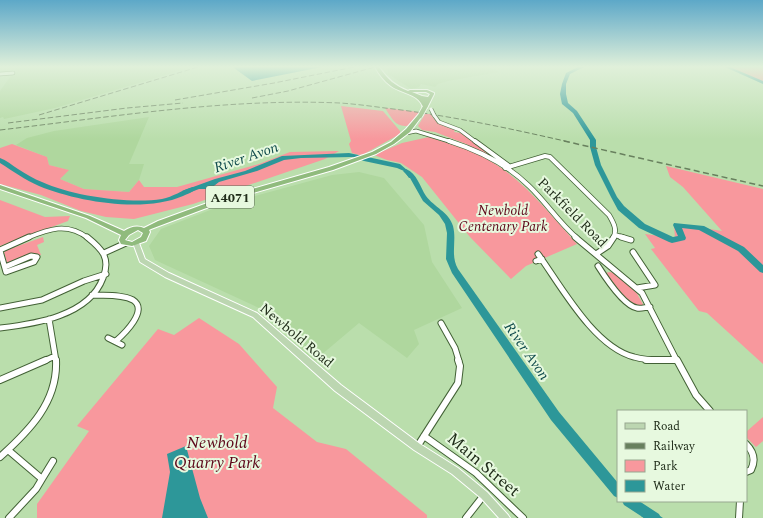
<svg xmlns="http://www.w3.org/2000/svg" width="763" height="518" viewBox="0 0 763 518" font-family="Spectral,serif">
<style>
.built{fill:#afd79e}
.green{fill:#f8989d}
.water{fill:#2d9799}
.lines{fill:none;stroke-linecap:round;stroke-linejoin:round}
.river{fill:#2d9799;fill-rule:evenodd}
.minor-far3-casing{stroke:#426135;stroke-width:4.5}
.minor-far2-casing{stroke:#426135;stroke-width:5.5}
.minor-far1-casing{stroke:#426135;stroke-width:7}
.minor-casing{stroke:#426135;stroke-width:8}
.major-casing{stroke:#fff;stroke-width:2}
.highway-casing{stroke:#fff;stroke-width:2}
.minor-far3{stroke:#fff;stroke-width:3}
.minor-far2{stroke:#fff;stroke-width:4}
.minor-far1{stroke:#fff;stroke-width:5}
.minor{stroke:#fff;stroke-width:6}
.major{fill:#bcd6b1;fill-rule:evenodd}
.highway{fill:#90bb7d;fill-rule:evenodd}
.rail-far1{stroke:#68805e;stroke-width:1;stroke-dasharray:5.5 2.5;stroke-linecap:butt}
.rail{stroke:#68805e;stroke-width:1.5;stroke-dasharray:6 3.5;stroke-linecap:butt}
.minor-bridge-casing{stroke:#426135;stroke-width:4.5;stroke-linecap:butt}
.highway-bridge-casing{stroke:#fff;stroke-width:6;stroke-linecap:butt}
.minor-bridge{stroke:#fff;stroke-width:3}
.highway-bridge{stroke:#90bb7d;stroke-width:4.5}
.labels{text-anchor:middle;stroke-width:4;stroke-linejoin:round;paint-order:stroke}
.shield{fill:#e7f9df;stroke:#5c6a55;stroke-width:1}
.shield-label{font-size:13px;font-weight:bold;fill:#202d1a}
.park-label{font-size:14px;font-style:italic;fill:#5e071a;stroke:#e7f9df}
.street-label{font-size:14px;fill:#202d1a;stroke:#e7f9df}
.water-label{font-size:15px;font-style:italic;fill:#114c4d;stroke:#e7f9df}
.near-park-label{font-size:17px;font-style:italic;fill:#5e071a;stroke:#e7f9df}
.near-street-label{font-size:17px;fill:#202d1a;stroke:#e7f9df}
</style>
<rect width="100%" height="100%" fill="#badeac"/>
<!-- built -->
<path class="built" d="M17,67H192L55,108L4,119L3,117L0,118V91Z
M392,67H445L454,70L462,69L466,67H489L499,72L448,81L438,84L435,87L421,84L419,87L411,89L388,74V68Z
M149,117L129,164H144L139,180L129,192L84,189L60,179L68,170L49,165L47,157L16,145L27,138L54,131Z
M359,172L384,178L424,225L432,262L462,308L414,330L419,344L407,358L359,323L314,361L259,308L155,260L149,246L161,229L226,204L332,175Z"/>
<!-- green -->
<path class="green" d="M722,67H763V83L731,69Z
M341,106L383,111L400,131V134L364,154L359,155L352,153L349,144L351,141Z
M385,108L419,112L412,125C396,129 393,120 385,108Z
M425,114H431L440,124L455,130L454,132L461,133L506,164L466,144L435,132L422,130L418,126Z
M429,137C446,143 464,147 481,156C520,175 548,212 577,244L526,266L511,279L470,237L422,177L401,163L387,160L374,155L402,143Z
M12,144L47,157L49,165L69,170L60,179L84,189L129,192L139,180L144,187H177L259,164L290,152L339,151L325,159L193,204L134,219L106,217L81,211L41,195L0,184V148Z
M666,166L763,189V364L707,313L699,311L651,249L655,248L645,234L675,238L674,226H690L722,231L683,187L670,177Z
M0,200L45,217L70,216L68,221L0,246Z
M43,237L44,242L37,245L41,255H30L10,264L7,263L4,252L7,250Z
M610,272L614,273L635,290L644,306H636L622,295L605,273Z
M199,318L239,344L277,387L273,408L317,442L346,449L427,515V518H37V504L89,431L77,426L158,329L174,335Z
M763,417V441L756,447L746,437V432Z"/>
<!-- water -->
<path class="water" d="M235,67H322L252,81L234,68Z
M349,153L400,164L415,177L409,178L404,171L397,168L364,161L353,157L301,158L284,160L257,171L219,182L210,189H199L186,194L182,191L215,179L245,171L282,156Z
M186,446L200,498L208,518H162L170,472L167,454Z
M643,505L663,518H644L641,516Z"/>
<g class="lines">
<!-- river -->
<path class="river" d="M578,67H584L570,74L566,84V94L568,103L577,111L596,140V147L601,165L617,197L624,206L645,224L673,237L678,236L673,225L674,223L704,226L744,247L763,265V273L760,272L738,251L699,230L682,228L686,238L685,240L672,243L669,242L639,228L618,210L611,197L595,165L590,147V140L573,113L562,104L560,94L562,84L566,73Z
M725,67H730L763,81V84Z
M0,158C6,160 12,165 18,169C26,174 34,179 42,182C72,196 129,204 162,199C173,197 182,190 193,187L196,189C193,192 187,194 183,196C144,213 78,202 39,186C25,180 13,171 0,163Z
M406,169C417,173 420,187 426,196C434,207 449,212 453,226C457,241 450,255 458,269L559,412L618,483V498L614,496L551,420L452,273L446,259L447,233L445,224L439,215L423,201L410,178L403,171Z
M622,501H639L659,514L661,518H644L624,505Z"/>
<!-- minor-far3 casing -->
<g class="minor-far3-casing">
<path id="minor-far3" d="M0,74L13,73
M434,115L439,122L460,130L476,142
M406,133L416,131L452,142"/>
</g>
<!-- minor-far2 casing -->
<g class="minor-far2-casing">
<path id="minor-far2" d="M449,141C477,150 508,165 529,186C546,202 559,223 577,238
M475,141L509,166
M505,168L545,156L550,157L609,215C613,222 618,230 613,238
M615,235L625,238
M27,238C49,229 67,222 88,238"/>
</g>
<!-- minor-far1 casing -->
<g class="minor-far1-casing">
<path id="minor-far1" d="M575,237L642,293L677,361
M621,237L631,240
M0,250L29,237
M0,251L6,272L34,262L37,257L31,256L5,267
M633,252L655,285L637,288
M104,253L126,243
M538,254C561,286 594,347 634,357C647,361 662,360 676,360
M596,254L608,246L614,237
M536,261L542,259
M598,266C605,277 624,306 637,308C641,309 646,307 650,307
M92,295C105,296 121,294 133,300C149,310 124,334 116,341
M0,308L42,300L84,281L106,274
M49,319L56,361
M441,323L455,348L459,361
M0,328C35,324 89,316 103,278C111,258 102,249 87,237
M108,338L122,345
M44,361L55,356"/>
</g>
<!-- minor casing -->
<g class="minor-casing">
<path id="minor" d="M646,360H676
M677,360L696,395L710,411
M0,380L46,360
M424,436L476,473L523,518
M746,444C754,452 756,460 751,470L746,472
M417,447L458,383L460,366L458,360
M8,450L42,479L36,489L9,518
M0,457C29,431 58,402 56,360
M42,479L53,461
M466,518L484,495
M739,518L740,501"/>
</g>
<!-- major casing -->
<g class="major-casing">
<path id="major" d="M136,241L139,243L145,259L169,273L257,313L341,385L420,444L458,468L487,492L508,515L510,518H499L481,498L452,474L414,450L335,391L253,317L165,277L140,262L133,243Z"/>
</g>
<!-- highway casing -->
<g class="highway-casing">
<path id="highway" d="M375,67H379C387,79 395,86 408,91L410,90H427L434,93V94L427,108H423C420,94 402,94 391,86C384,81 379,74 375,67ZM412,92H426L430,94L428,97L422,96Z
M418,115L422,116L410,132L394,144L376,154L333,170L225,201L151,229L149,230L150,232L146,241L132,246L121,244L119,240L121,235L86,218L0,189V185L90,216L124,231C130,227 137,225 144,228L158,221L221,198L329,167L372,152L391,142L406,129ZM138,230L143,233L141,237L132,242L125,240L129,235Z"/>
</g>
<!-- minor-far3 -->
<use href="#minor-far3" class="minor-far3"/>
<!-- minor-far2 -->
<use href="#minor-far2" class="minor-far2"/>
<!-- minor-far1 -->
<use href="#minor-far1" class="minor-far1"/>
<!-- minor -->
<use href="#minor" class="minor"/>
<!-- major -->
<use href="#major" class="major"/>
<!-- highway -->
<use href="#highway" class="highway"/>
<!-- rail-far1 -->
<path class="rail-far1" d="M252,98L288,91L375,67
M175,100L274,83L354,67
M39,115L198,67
M8,123L127,108L183,103
M0,130C112,117 226,98 340,103C355,104 370,106 385,108C447,115 508,128 569,142"/>
<!-- rail -->
<path class="rail" d="M564,141L763,186"/>
<!-- minor-bridge casing -->
<g class="minor-bridge-casing">
<path id="minor-bridge" d="M431,109L434,115"/>
</g>
<!-- highway-bridge casing -->
<g class="highway-bridge-casing">
<path id="highway-bridge" d="M420,116L425,107"/>
</g>
<!-- minor-bridge -->
<use href="#minor-bridge" class="minor-bridge"/>
<!-- highway-bridge -->
<use href="#highway-bridge" class="highway-bridge"/>
</g>
<!-- sky -->
<linearGradient id="sky" x2="0" y2="1"><stop stop-color="#5da8c8"/><stop offset="0.48" stop-color="#e0f0da"/><stop offset="1" stop-color="#e0f0da" stop-opacity="0"/></linearGradient>
<rect width="763" height="139" fill="url(#sky)"/>
<g class="labels">
<!-- shield labels -->
<rect class="shield" x="206" y="186" width="48" height="22" rx="3"/>
<g class="shield-label">
<text x="230" y="202">A4071</text>
</g>
<!-- park labels -->
<g class="park-label">
<text x="503" y="215">Newbold<tspan x="503" dy="16">Centenary Park</tspan></text>
</g>
<!-- street labels -->
<g class="street-label">
<text transform="translate(573 212) rotate(45)" y="5">Parkfield Road</text>
<text transform="translate(297 335) rotate(40)" y="5">Newbold Road</text>
</g>
<!-- water labels -->
<g class="water-label">
<text transform="translate(246 157) rotate(-19)" y="5">River Avon</text>
<text transform="translate(527 351) rotate(55)" y="5">River Avon</text>
</g>
<!-- near-park labels -->
<g class="near-park-label">
<text x="217" y="448">Newbold<tspan x="217" dy="20">Quarry Park</tspan></text>
</g>
<!-- near-street labels -->
<g class="near-street-label">
<text transform="translate(484 464) rotate(40)" y="6">Main Street</text>
</g>
</g>
<!-- legend -->
<rect x="617" y="410" width="130" height="92" fill="#e7f9df" stroke="#97a790"/>
<rect x="625" y="423" width="20" height="6" fill="#bcd6b1" stroke="#97a790"/>
<text x="653" y="430" font-size="12" fill="#202d1a">Road</text>
<rect x="625" y="443" width="20" height="6" fill="#68805e" stroke="#97a790"/>
<text x="653" y="450" font-size="12" fill="#202d1a">Railway</text>
<rect x="625" y="460" width="20" height="12" fill="#f8989d" stroke="#97a790"/>
<text x="653" y="470" font-size="12" fill="#202d1a">Park</text>
<rect x="625" y="480" width="20" height="12" fill="#2d9799" stroke="#97a790"/>
<text x="653" y="490" font-size="12" fill="#202d1a">Water</text>
</svg>
